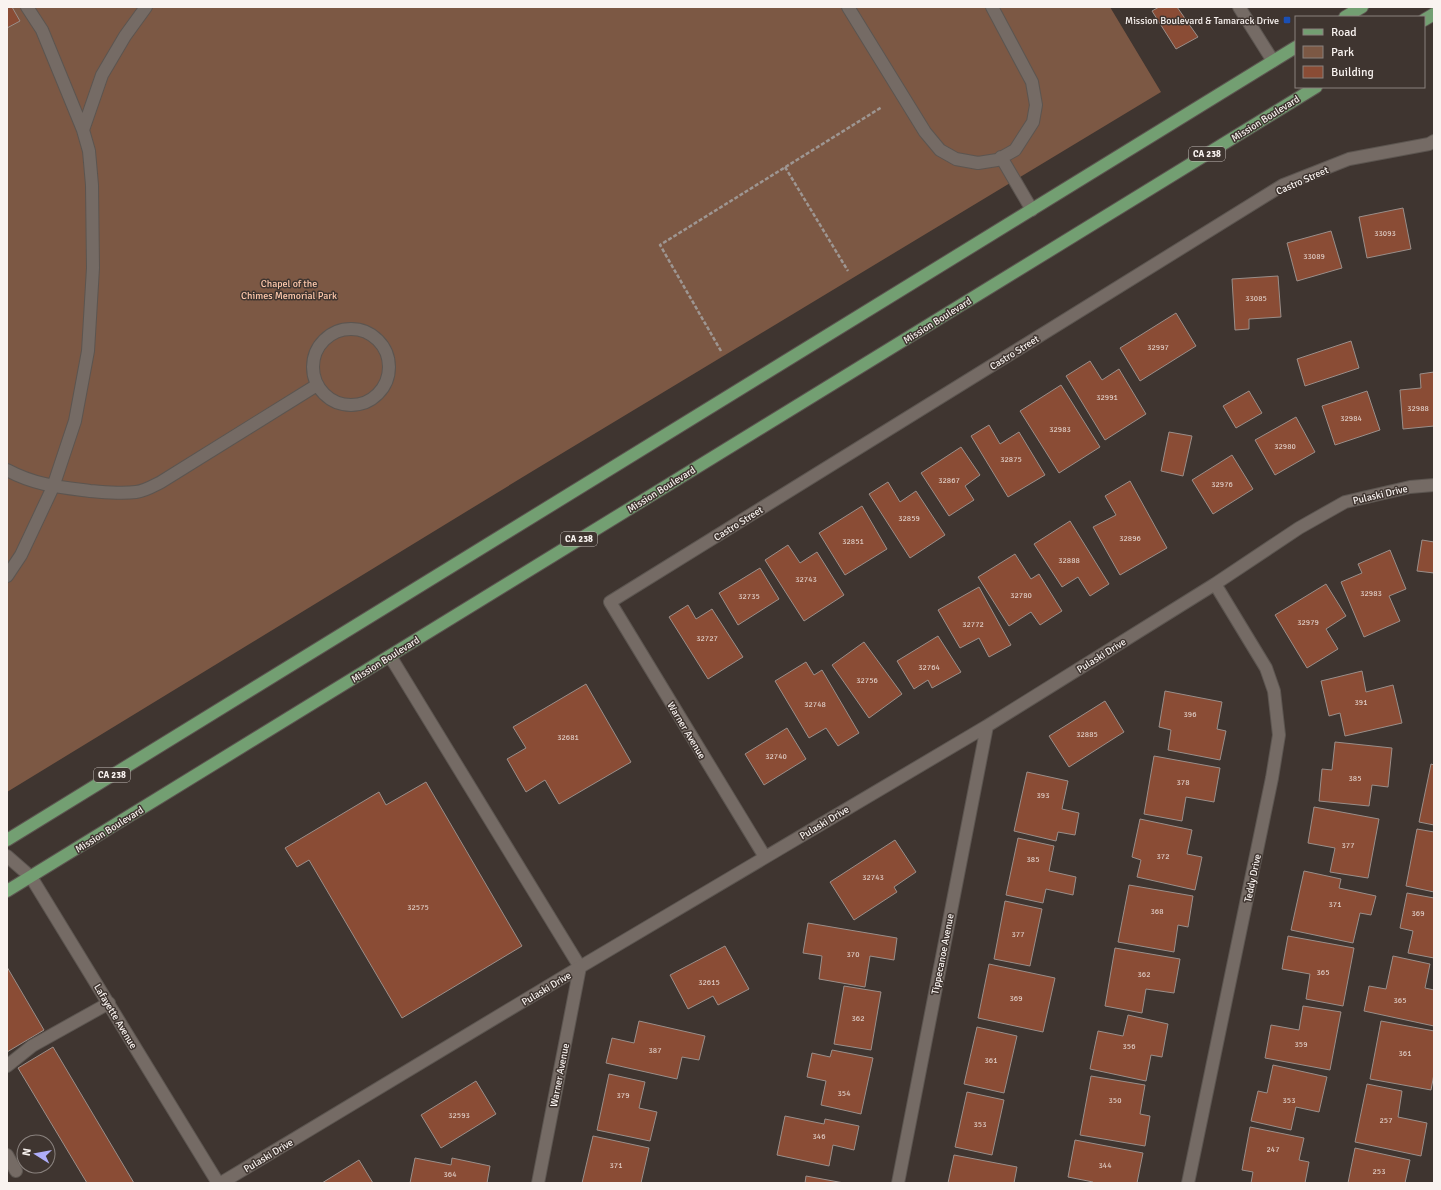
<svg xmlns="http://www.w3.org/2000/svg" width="1441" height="1190" viewBox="0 0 1441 1190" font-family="Signika,sans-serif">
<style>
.green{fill:#7c5844}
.building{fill:#8a4c35;stroke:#9a8e89}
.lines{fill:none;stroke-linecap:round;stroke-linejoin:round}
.lane-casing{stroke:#5c5550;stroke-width:14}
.street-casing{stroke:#5c5550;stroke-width:14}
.primary-casing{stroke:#5c5550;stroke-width:14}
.path{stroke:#9e9692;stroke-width:2.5;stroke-dasharray:4 2;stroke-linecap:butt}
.lane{stroke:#756b65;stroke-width:12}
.street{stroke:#756b65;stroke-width:12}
.primary{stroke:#739f72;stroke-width:12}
.transit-dot{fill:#1a4fb4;stroke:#3f3530;stroke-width:1.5}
.labels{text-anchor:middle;stroke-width:3;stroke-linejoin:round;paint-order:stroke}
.number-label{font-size:8px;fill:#ddc9c1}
.shield{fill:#3f3530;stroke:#c1bab6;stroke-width:1}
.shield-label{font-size:9px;font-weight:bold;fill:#f9f3f0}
.poi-label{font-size:10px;fill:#f9f3f0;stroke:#3f3530;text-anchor:end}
.street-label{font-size:10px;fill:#f9f3f0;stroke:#3f3530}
.park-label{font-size:10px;fill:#fec9ac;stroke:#3f3530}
</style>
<rect width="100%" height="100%" fill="#3f3530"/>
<!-- green -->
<path class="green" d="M7,7H1110L1161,92L536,469L7,792Z"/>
<!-- building -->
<path class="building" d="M7,7H12L20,21L7,28Z
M1159,7H1177L1198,37L1176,49L1152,11Z
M1403,208L1411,249L1367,258L1359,217Z
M1331,231L1342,268L1297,281L1287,243Z
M1278,276L1281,317L1249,319V329L1235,330L1232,279Z
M1176,313L1196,346L1140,381L1120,348Z
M1351,341L1359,368L1305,386L1297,359Z
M1090,361L1102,380L1119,369L1146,414L1105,440L1066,376Z
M1434,372V426L1403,429L1400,390L1421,388L1420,374Z
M1061,385L1100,447L1059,473L1020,411Z
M1249,391L1262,413L1236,428L1223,406Z
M1367,391L1380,430L1335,445L1322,406Z
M1296,417L1315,452L1275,475L1255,440Z
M989,425L1000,444L1019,432L1045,475L1008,497L971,436Z
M1169,432L1192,436L1183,476L1161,471Z
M961,447L980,475L965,486L974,500L949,516L921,473Z
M1232,455L1253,489L1213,514L1192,480Z
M1130,481L1167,548L1120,575L1093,527L1116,515L1105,496Z
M888,482L900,502L916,491L945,535L910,558L869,494Z
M862,506L887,549L845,575L819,533Z
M1070,521L1109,584L1090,596L1078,577L1062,587L1034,544Z
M1422,540L1434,542V573L1417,571Z
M788,545L800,563L817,552L844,595L804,621L765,560Z
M1390,550L1406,589L1389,596L1400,621L1364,637L1341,582L1362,573L1358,564Z
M1015,554L1031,579L1039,574L1062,611L1040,625L1031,612L1009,626L978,577Z
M760,568L779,599L738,625L719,593Z
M1326,584L1346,616L1326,629L1338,649L1307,668L1275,615Z
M979,587L1011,645L989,657L979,638L960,648L938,610Z
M688,605L696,619L712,609L743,657L708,679L669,617Z
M938,636L961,672L932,688L928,680L914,689L897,661Z
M864,642L902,694L869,718L832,665Z
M806,662L814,675L822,670L859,733L838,746L826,728L809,738L775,681Z
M1362,671L1366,692L1393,685L1402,723L1345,736L1340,713L1329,716L1321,681Z
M586,684L631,762L559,804L545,780L526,792L507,759L526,748L513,727Z
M1165,691L1222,702L1217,729L1226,731L1220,760L1168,750L1171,730L1159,727Z
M1105,701L1124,732L1069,767L1049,736Z
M787,728L806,759L764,785L745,754Z
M1335,742L1392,748L1388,787L1372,785L1369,806L1319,801L1322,769L1332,770Z
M1154,756L1220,768L1214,802L1186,797L1182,821L1144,814Z
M1431,764L1434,765V825L1419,822Z
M1027,772L1068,781L1062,809L1079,813L1075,835L1058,832L1056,841L1014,831Z
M426,782L522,946L402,1018L309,860L297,867L285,848L379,792L386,805Z
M1314,807L1379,819L1368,878L1330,872L1335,848L1308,843Z
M1140,819L1192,830L1187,854L1202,857L1195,890L1137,877L1141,860L1132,857Z
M1417,829L1434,832V892L1406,886Z
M1018,838L1054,846L1049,871L1076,877L1073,895L1046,889L1043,903L1006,895Z
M895,840L916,872L894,887L897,892L854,920L830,882Z
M1304,871L1341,879L1339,888L1376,896L1371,915L1360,913L1353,943L1291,930Z
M1129,885L1193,896L1188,927L1178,925L1174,952L1118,942Z
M1407,893L1434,898V958L1408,953L1413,931L1400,928Z
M1005,901L1042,909L1030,966L994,959Z
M808,923L897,938L894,960L870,956L865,987L819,979L822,956L803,953Z
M1288,936L1354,948L1343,1006L1306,999L1310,974L1282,969Z
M725,946L749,989L718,1005L713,996L688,1009L670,975Z
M1115,948L1180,959L1174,993L1146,989L1142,1013L1105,1006Z
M1393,956L1430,964L1425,988L1434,990V1026L1364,1011L1369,986L1386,989Z
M989,964L1055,978L1043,1032L978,1018Z
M7,967L44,1030L7,1052Z
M844,986L881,992L871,1050L834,1044Z
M1303,1006L1341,1012L1330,1070L1265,1058L1271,1025L1299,1030Z
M1128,1015L1168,1024L1162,1057L1151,1055L1146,1081L1090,1069L1098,1031L1123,1036Z
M639,1021L705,1036L699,1060L682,1057L677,1079L606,1063L612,1038L634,1043Z
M1381,1021L1434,1031V1074L1431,1090L1370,1079Z
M977,1027L1017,1036L1004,1093L964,1084Z
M53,1047L134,1183H87L18,1068Z
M832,1050L873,1058L861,1114L821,1105L826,1081L807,1077L812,1053L830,1057Z
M1273,1065L1327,1077L1319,1112L1296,1107L1291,1130L1251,1121L1258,1091L1267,1093Z
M609,1074L645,1082L639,1108L657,1112L650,1141L597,1130Z
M1091,1076L1145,1085L1140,1114L1150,1116L1145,1146L1080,1135Z
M476,1081L496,1114L441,1148L421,1115Z
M1367,1084L1402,1091L1398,1117L1427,1123L1421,1156L1355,1142Z
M967,1092L1004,1100L992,1155L955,1147Z
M785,1116L824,1124L825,1119L859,1126L854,1150L833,1145L829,1166L777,1155Z
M1250,1127L1304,1138L1299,1160L1309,1162L1305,1183H1251L1253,1172L1242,1170Z
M593,1136L649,1148L641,1183H582Z
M1075,1140L1143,1153L1137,1183H1093V1182L1068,1177Z
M1355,1148L1410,1160L1405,1183H1348Z
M954,1155L1017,1167L1014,1183H948Z
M415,1158L451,1165L452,1158L490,1166L487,1183H410Z
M359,1160L373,1183H322Z
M806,1176L844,1183H805Z"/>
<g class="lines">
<!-- lane casing -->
<g class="lane-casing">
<path id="lane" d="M848,7L925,132L940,150L956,159L978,163L997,160L1015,150L1033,122L1036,105L1032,82L992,7
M1239,7L1273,61
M83,130L102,75L125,36L146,7
M1001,157L1032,210
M313 367a38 38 0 1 1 76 0a38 38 0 1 1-76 0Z
M7,470C35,485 59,487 90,491C105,492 120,494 136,492C145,491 153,486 161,482L317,385
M7,576L21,555L53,487L75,421L88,351L93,268L92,185L89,151L83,130L42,30L27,7
M390,656L580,967
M7,1066L32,1046L109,1003
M7,1155L16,1171"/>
</g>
<!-- street casing -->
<g class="street-casing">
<path id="street" d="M7,856L31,877L218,1183
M765,857L610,602L1283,185L1349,159L1429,144L1434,141
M221,1183L580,967L987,726L1215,584L1299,528L1345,502L1410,487L1434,485
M538,1183L580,967
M898,1183L987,726
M1188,1183L1272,778L1279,735L1274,691L1266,668L1215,584"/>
</g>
<!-- primary casing -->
<g class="primary-casing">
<path id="primary" d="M1345,17L1362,7
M1424,20L1434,14
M7,840L1296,47
M7,891L1316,87"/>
</g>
<!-- path -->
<path class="path" d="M785,167L848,271
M721,351L660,245L882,107"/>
<!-- lane -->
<use href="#lane" class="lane"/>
<!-- street -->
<use href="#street" class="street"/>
<!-- primary -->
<use href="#primary" class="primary"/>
</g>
<!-- markers -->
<rect class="transit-dot" x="1283" y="16" width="8" height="8" rx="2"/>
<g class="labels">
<!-- number labels -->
<g class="number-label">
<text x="1385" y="236">33093</text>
<text x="1314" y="259">33089</text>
<text x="1256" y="301">33085</text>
<text x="1158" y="350">32997</text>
<text x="1107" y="400">32991</text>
<text x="1418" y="411">32988</text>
<text x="1351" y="421">32984</text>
<text x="1060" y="432">32983</text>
<text x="1285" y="449">32980</text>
<text x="1011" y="462">32875</text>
<text x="949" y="483">32867</text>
<text x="1222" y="487">32976</text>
<text x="909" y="521">32859</text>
<text x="1130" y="541">32896</text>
<text x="853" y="544">32851</text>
<text x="1069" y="563">32888</text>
<text x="806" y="582">32743</text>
<text x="1371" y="596">32983</text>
<text x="1021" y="598">32780</text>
<text x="749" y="599">32735</text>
<text x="1308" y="625">32979</text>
<text x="973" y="627">32772</text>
<text x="707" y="641">32727</text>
<text x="929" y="670">32764</text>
<text x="867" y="683">32756</text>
<text x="1361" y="705">391</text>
<text x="815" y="707">32748</text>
<text x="1190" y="717">396</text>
<text x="1087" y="737">32885</text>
<text x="568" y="740">32681</text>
<text x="776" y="759">32740</text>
<text x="1355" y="781">385</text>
<text x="1183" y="785">378</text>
<text x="1043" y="798">393</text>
<text x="1348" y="848">377</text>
<text x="1163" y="859">372</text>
<text x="1033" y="862">385</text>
<text x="873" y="880">32743</text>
<text x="1335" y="907">371</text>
<text x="418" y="910">32575</text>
<text x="1157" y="914">368</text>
<text x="1418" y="916">369</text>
<text x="1018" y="937">377</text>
<text x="853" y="957">370</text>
<text x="1323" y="975">365</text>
<text x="1144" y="977">362</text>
<text x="709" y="985">32615</text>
<text x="1016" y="1001">369</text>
<text x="1400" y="1003">365</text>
<text x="858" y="1021">362</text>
<text x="1301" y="1047">359</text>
<text x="1129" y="1049">356</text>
<text x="655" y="1053">387</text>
<text x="1405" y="1056">361</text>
<text x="991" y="1063">361</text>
<text x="844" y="1096">354</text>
<text x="623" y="1098">379</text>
<text x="1115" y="1103">350</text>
<text x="1289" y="1103">353</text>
<text x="459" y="1118">32593</text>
<text x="1386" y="1123">257</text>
<text x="980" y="1127">353</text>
<text x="819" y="1139">346</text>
<text x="1273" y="1152">247</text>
<text x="616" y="1168">371</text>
<text x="1105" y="1168">344</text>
<text x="1379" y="1174">253</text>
<text x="450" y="1177">364</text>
</g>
<!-- shield labels -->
<g class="shield">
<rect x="1189" y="147" width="36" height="14" rx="3"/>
<rect x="561" y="532" width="36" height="14" rx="3"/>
<rect x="94" y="768" width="36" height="14" rx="3"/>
</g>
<g class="shield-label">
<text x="1207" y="157">CA 238</text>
<text x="579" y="542">CA 238</text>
<text x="112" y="778">CA 238</text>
</g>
<!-- poi labels -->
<g class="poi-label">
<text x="1279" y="24">Mission Boulevard &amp; Tamarack Drive</text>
</g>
<!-- street labels -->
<g class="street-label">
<text transform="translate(1265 118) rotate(-32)" y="4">Mission Boulevard</text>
<text transform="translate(1302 180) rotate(-24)" y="4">Castro Street</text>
<text transform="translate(937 320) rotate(-32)" y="4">Mission Boulevard</text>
<text transform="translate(1014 352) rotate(-32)" y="4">Castro Street</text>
<text transform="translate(661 489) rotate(-32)" y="4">Mission Boulevard</text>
<text transform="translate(1380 494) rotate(-13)" y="4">Pulaski Drive</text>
<text transform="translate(738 523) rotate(-32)" y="4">Castro Street</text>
<text transform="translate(1101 655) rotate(-32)" y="4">Pulaski Drive</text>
<text transform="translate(385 659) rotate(-32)" y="4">Mission Boulevard</text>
<text transform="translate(687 730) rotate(59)" y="4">Warner Avenue</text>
<text transform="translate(824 822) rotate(-31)" y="4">Pulaski Drive</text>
<text transform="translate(109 829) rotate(-32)" y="4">Mission Boulevard</text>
<text transform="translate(1252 878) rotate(-78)" y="4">Teddy Drive</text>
<text transform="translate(942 954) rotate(-79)" y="4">Tippecanoe Avenue</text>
<text transform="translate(546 988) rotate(-31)" y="4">Pulaski Drive</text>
<text transform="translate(116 1016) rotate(59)" y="4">Lafayette Avenue</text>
<text transform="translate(559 1075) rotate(-79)" y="4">Warner Avenue</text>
<text transform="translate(268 1155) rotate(-31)" y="4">Pulaski Drive</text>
</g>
<!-- park labels -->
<g class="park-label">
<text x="289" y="287">Chapel of the<tspan x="289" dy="12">Chimes Memorial Park</tspan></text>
</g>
</g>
<!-- border -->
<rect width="1441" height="1190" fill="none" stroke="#f9f3f0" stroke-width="16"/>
<!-- legend -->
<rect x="1295" y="16" width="130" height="72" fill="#3f3530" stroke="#89817d"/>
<rect x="1303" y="29" width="20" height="6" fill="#739f72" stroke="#89817d"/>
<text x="1331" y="36" font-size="12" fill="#f9f3f0">Road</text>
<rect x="1303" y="46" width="20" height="12" fill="#7c5844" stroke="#89817d"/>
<text x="1331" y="56" font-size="12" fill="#f9f3f0">Park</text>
<rect x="1303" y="66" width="20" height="12" fill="#8a4c35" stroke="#89817d"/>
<text x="1331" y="76" font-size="12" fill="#f9f3f0">Building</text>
<!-- north arrow -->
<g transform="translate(36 1154) rotate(281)"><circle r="19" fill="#3f3530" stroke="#89817d"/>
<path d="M0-3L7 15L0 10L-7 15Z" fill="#afaefa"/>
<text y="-6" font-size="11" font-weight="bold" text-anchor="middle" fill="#f9f3f0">N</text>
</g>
</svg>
